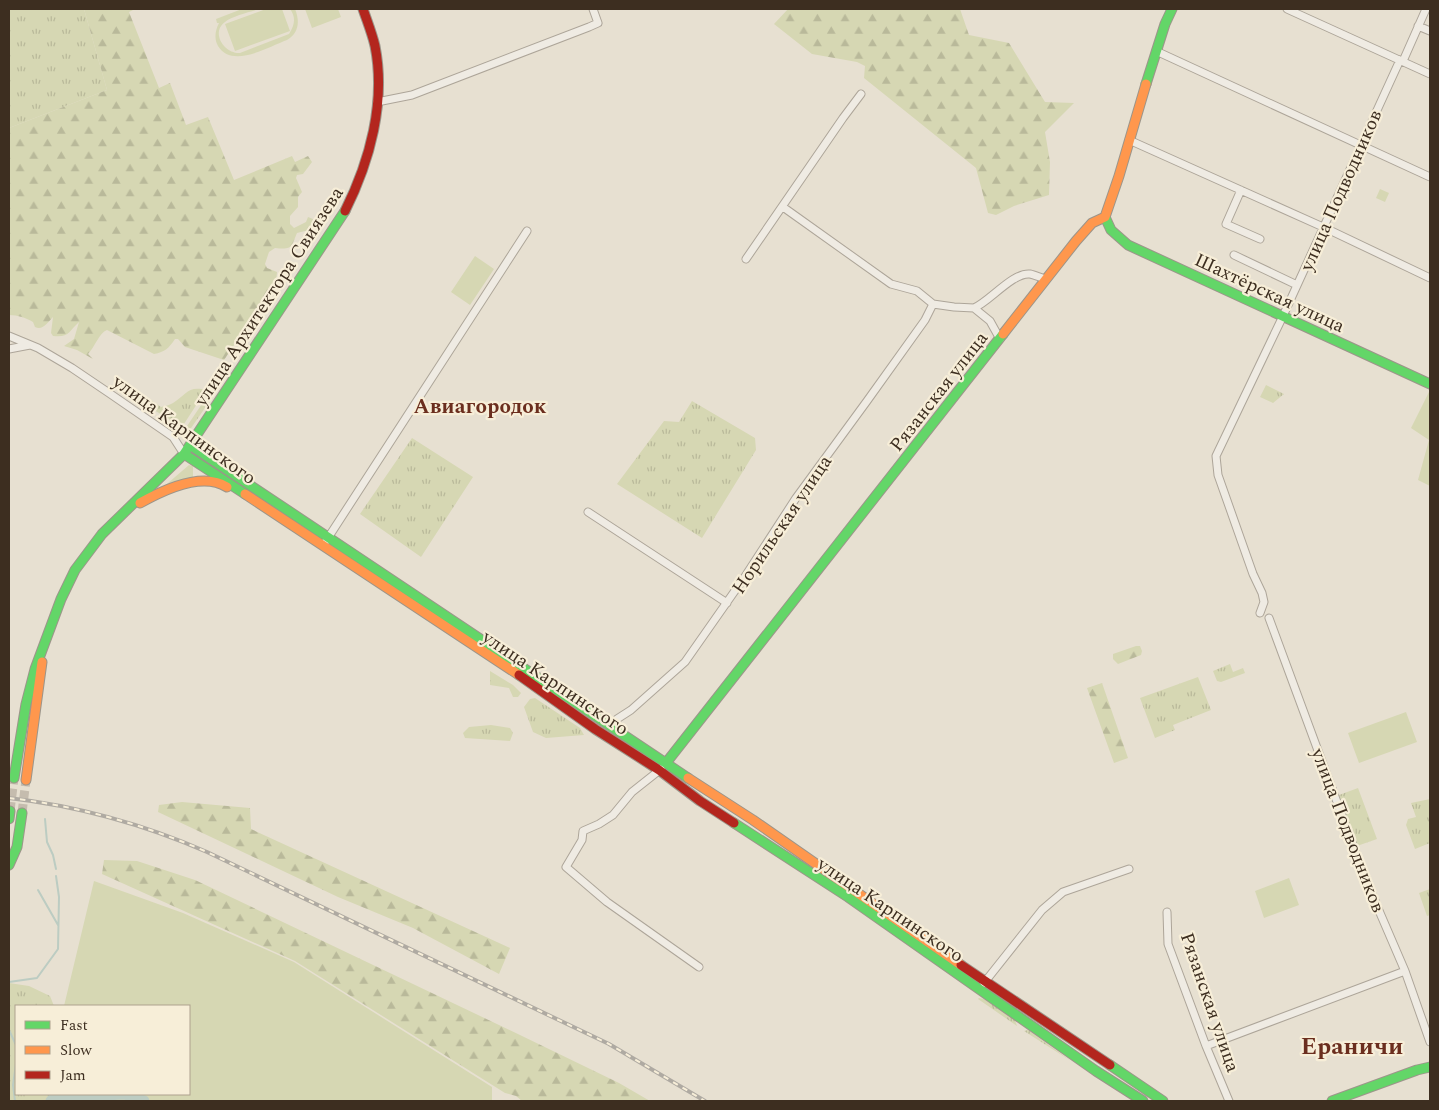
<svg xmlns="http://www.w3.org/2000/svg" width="1439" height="1110" viewBox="0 0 1439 1110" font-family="Spectral,serif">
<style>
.grass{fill:url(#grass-tufts)}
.forest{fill:url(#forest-firs)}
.garden{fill:#d6d7b3}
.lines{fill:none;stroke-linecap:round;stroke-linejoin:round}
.stream{stroke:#bcccc2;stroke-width:2}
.river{stroke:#bcccc2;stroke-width:11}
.secondary-tunnel{stroke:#c5bcae;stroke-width:9;stroke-dasharray:9 4.5;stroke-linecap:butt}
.street-casing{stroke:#ada599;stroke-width:9}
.fast-casing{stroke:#9c958a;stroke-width:11}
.slow-casing{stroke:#9c958a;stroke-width:11}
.jam-casing{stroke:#9c958a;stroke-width:11}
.street{stroke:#efebe3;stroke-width:7}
.fast{stroke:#63d668;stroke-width:9}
.slow{stroke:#ff974d;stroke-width:9}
.jam{stroke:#b3261e;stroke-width:9}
.rail-casing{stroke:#afaaa2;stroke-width:4}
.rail{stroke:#f7eed8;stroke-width:2;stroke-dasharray:5.5;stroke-linecap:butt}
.labels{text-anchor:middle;stroke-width:4.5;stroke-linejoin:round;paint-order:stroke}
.street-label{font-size:19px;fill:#3d2e20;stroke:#f7eed8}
.quarter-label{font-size:21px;font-weight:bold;fill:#6b2e1e;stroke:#f7eed8}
.district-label{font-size:24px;font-weight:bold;fill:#6b2e1e;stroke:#f7eed8}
</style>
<defs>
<pattern id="grass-tufts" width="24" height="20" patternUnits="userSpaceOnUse" patternTransform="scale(1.25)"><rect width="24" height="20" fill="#d6d7b3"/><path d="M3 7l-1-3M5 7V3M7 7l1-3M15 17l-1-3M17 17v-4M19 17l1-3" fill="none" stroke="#b9b99a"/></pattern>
<pattern id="forest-firs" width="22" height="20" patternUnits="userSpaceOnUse" patternTransform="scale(1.25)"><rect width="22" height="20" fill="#d6d7b3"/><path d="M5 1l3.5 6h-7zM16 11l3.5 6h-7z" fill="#b9b99a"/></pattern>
</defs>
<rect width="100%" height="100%" fill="#e7e0d1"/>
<!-- grass -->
<path class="grass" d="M9,9H84L107,90L9,128Z
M1380,189L1389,193L1385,202L1376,198Z
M1266,385L1284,394L1273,403L1260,397Z
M126,386L133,388L161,407C165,406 170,405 173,403C186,395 188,385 206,390L182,427L121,390Z
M210,392L214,395L189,431L185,429Z
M692,401L755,438L756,450L702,538L617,484L664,421L679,422Z
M412,438L473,477L421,557L360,514Z
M189,465L193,466V481L161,489Z
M1230,664L1233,672L1243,668L1245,673L1221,682L1217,681L1213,671Z
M490,671L513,685L521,693L518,697H513L509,688L490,685Z
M1198,677L1211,710L1173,725L1175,730L1155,738L1140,698Z
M535,698L580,728L584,735L546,738L533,732L524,707L530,699Z
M491,725L510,728L513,733L510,741L465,738L463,733L469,727Z
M1358,788L1377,839L1357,846L1339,795Z
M1430,799V843L1415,849L1406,825L1408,819L1416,817L1411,803Z
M1430,889V915L1427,916L1419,893Z
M9,983L29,986L50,996L54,1006H16V1094H99L104,1101H9Z
M979,998L984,999L1015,1020L1017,1026L978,999Z
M1028,1030L1071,1061L1024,1031Z"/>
<!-- forest -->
<path class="forest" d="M84,9H135L129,12L159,88L170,83L186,125L208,117L234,180L292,156L295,162L308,156L312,162L303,174L297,175L296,178L302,192L298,197V207L290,216V224L294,228L306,222L308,217L313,219L312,228L309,230L297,233C291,247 293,250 275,248L269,252L265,264L267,268L277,272L276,283L224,360L185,347L178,339H175C169,348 165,352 154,354L107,330C99,333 95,347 88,354L93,359L77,350L64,346L74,339L79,322C69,331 69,338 53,336L51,333L53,317C48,322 43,331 35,327L33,322C26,318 18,315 9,315V128L107,90Z
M788,9H960L969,35L1009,43L1045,102L1074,103L1045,132L1050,162L1049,195L1014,206L996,215L988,213L976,168L864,78L865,66L857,62L812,54L774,24Z
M1136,646H1140L1142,651L1141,655L1118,664L1113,659V654Z
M1102,683L1128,758L1114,763L1087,688Z
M182,802L250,808L251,829L510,948L499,974L413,928L338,897L158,812L159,805Z
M104,860L137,861L195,880L520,1035L619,1083L650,1101H522L516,1096L505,1093L295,961L102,874Z"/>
<!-- garden -->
<path class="garden" d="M242,9H259C250,12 232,16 225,22C210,33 225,54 240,53L289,34C295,25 296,17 290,9H295C300,21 299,33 287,40C268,47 232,69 218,46C214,39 215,31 219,23H217L216,19Z
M266,9H282L290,31L235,51L225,24Z
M305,9H338L341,17L312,28Z
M475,256L494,269L470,305L451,292Z
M1430,390V486L1418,480L1429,440L1411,428Z
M1406,712L1417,742L1359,763L1348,733Z
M1289,878L1299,905L1264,918L1255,891Z
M94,881L183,913L294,962L492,1087V1101H112L107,1094H189V1006H64Z"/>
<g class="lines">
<!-- stream -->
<path class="stream" d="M45,819L47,842L53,855L56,869
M38,890L58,925
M9,982L37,978L58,949L59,897L56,876
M9,1030L16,1045
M15,1101L13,1085L16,1064"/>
<!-- river -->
<path class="river" d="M62,1095L82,1099L102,1095L125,1094L144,1101
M51,1101L55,1097"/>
<!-- secondary-tunnel -->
<path class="secondary-tunnel" d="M10,811L14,778
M22,813L26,780"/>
<!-- street casing -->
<g class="street-casing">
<path id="street" d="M1287,9L1430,74
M1418,26L1430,31
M1156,51L1430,177
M1403,61L1426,9
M377,102L412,95L589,27L598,23L593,9
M1129,140L1323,227L1430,278
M1241,190L1226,224L1260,239
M783,207L891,284L917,291L933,304L954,307L974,308L990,321L1000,339
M1234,255L1297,285
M746,259L843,118L861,94
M974,308C989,302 1013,272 1030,274C1035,275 1041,278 1046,279
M9,336L38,348L72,368L109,393L173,437L184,454
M9,349L30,345
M588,512L727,603
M326,541L527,231
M1260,613L1264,602L1262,593L1253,574L1218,475L1216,456L1283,316L1400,60
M1269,618L1354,848L1377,906L1405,971L1430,1042
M612,728L617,719L631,710L685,662L746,575L796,498L867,401L925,320L933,304
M661,769L632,792L613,815L599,824L583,831L582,840L566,867L607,902L699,967
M1167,912L1168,944L1206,1046L1229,1101
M984,983L1042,910L1063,892L1129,869
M1206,1046L1405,971"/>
</g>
<!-- fast casing -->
<g class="fast-casing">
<path id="fast" d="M1146,84L1165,24L1172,9
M1105,217L1111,230L1128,245L1430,384
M190,445L688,778
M245,494L184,454L345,211
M666,763L1003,334
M14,778L26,704L35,669L61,599L75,570L102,534L184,454
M9,819L10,811
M734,823L848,897L1096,1071L1143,1101
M9,865L17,847L22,813
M1110,1065L1163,1101
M1332,1101L1417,1070L1430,1067"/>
</g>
<!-- slow casing -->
<g class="slow-casing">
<path id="slow" d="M1003,334L1076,241L1092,223L1105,217L1119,176L1146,84
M245,494L519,675
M140,503C163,490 202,471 227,487
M688,778L753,820L961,965
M26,780L42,662"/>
</g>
<!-- jam casing -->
<g class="jam-casing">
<path id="jam" d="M345,211C370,161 386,102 375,46C372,33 367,21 363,9
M519,675L595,729L659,770L700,801L734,823
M961,965L1110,1065"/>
</g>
<!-- street -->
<use href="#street" class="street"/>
<!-- fast -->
<use href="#fast" class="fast"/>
<!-- slow -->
<use href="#slow" class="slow"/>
<!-- jam -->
<use href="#jam" class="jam"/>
<!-- rail casing -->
<g class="rail-casing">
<path id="rail" d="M9,798C78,806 143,824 207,852L609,1044L705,1101"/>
</g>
<!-- rail -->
<use href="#rail" class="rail"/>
</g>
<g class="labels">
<!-- street labels -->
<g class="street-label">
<text transform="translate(1340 190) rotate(-66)" y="7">улица Подводников</text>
<text transform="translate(1270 292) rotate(25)" y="7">Шахтёрская улица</text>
<text transform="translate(268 296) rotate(-57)" y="7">улица Архитектора Свиязева</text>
<text transform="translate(938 391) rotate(-52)" y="7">Рязанская улица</text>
<text transform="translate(185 429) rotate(36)" y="7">улица Карпинского</text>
<text transform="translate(781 524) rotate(-56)" y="7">Норильская улица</text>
<text transform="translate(556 682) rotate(34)" y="7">улица Карпинского</text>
<text transform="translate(1349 830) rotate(69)" y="7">улица Подводников</text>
<text transform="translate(891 909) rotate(34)" y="7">улица Карпинского</text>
<text transform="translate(1211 1002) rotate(71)" y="7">Рязанская улица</text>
</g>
<!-- quarter labels -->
<g class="quarter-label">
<text x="480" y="413">Авиагородок</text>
</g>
<!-- district labels -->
<g class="district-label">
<text x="1352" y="1054">Ераничи</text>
</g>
</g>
<!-- border -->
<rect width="1439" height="1110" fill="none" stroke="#3d2e20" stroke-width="20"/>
<!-- legend -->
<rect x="15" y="1005" width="175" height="90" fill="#f7eed8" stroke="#ada18e"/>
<rect x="25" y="1021" width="25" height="8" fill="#63d668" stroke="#ada18e"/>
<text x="60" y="1030" font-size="15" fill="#3d2e20">Fast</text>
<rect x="25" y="1046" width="25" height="8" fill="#ff974d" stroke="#ada18e"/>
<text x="60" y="1055" font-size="15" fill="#3d2e20">Slow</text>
<rect x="25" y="1071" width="25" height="8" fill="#b3261e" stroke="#ada18e"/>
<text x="60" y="1080" font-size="15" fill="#3d2e20">Jam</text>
</svg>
